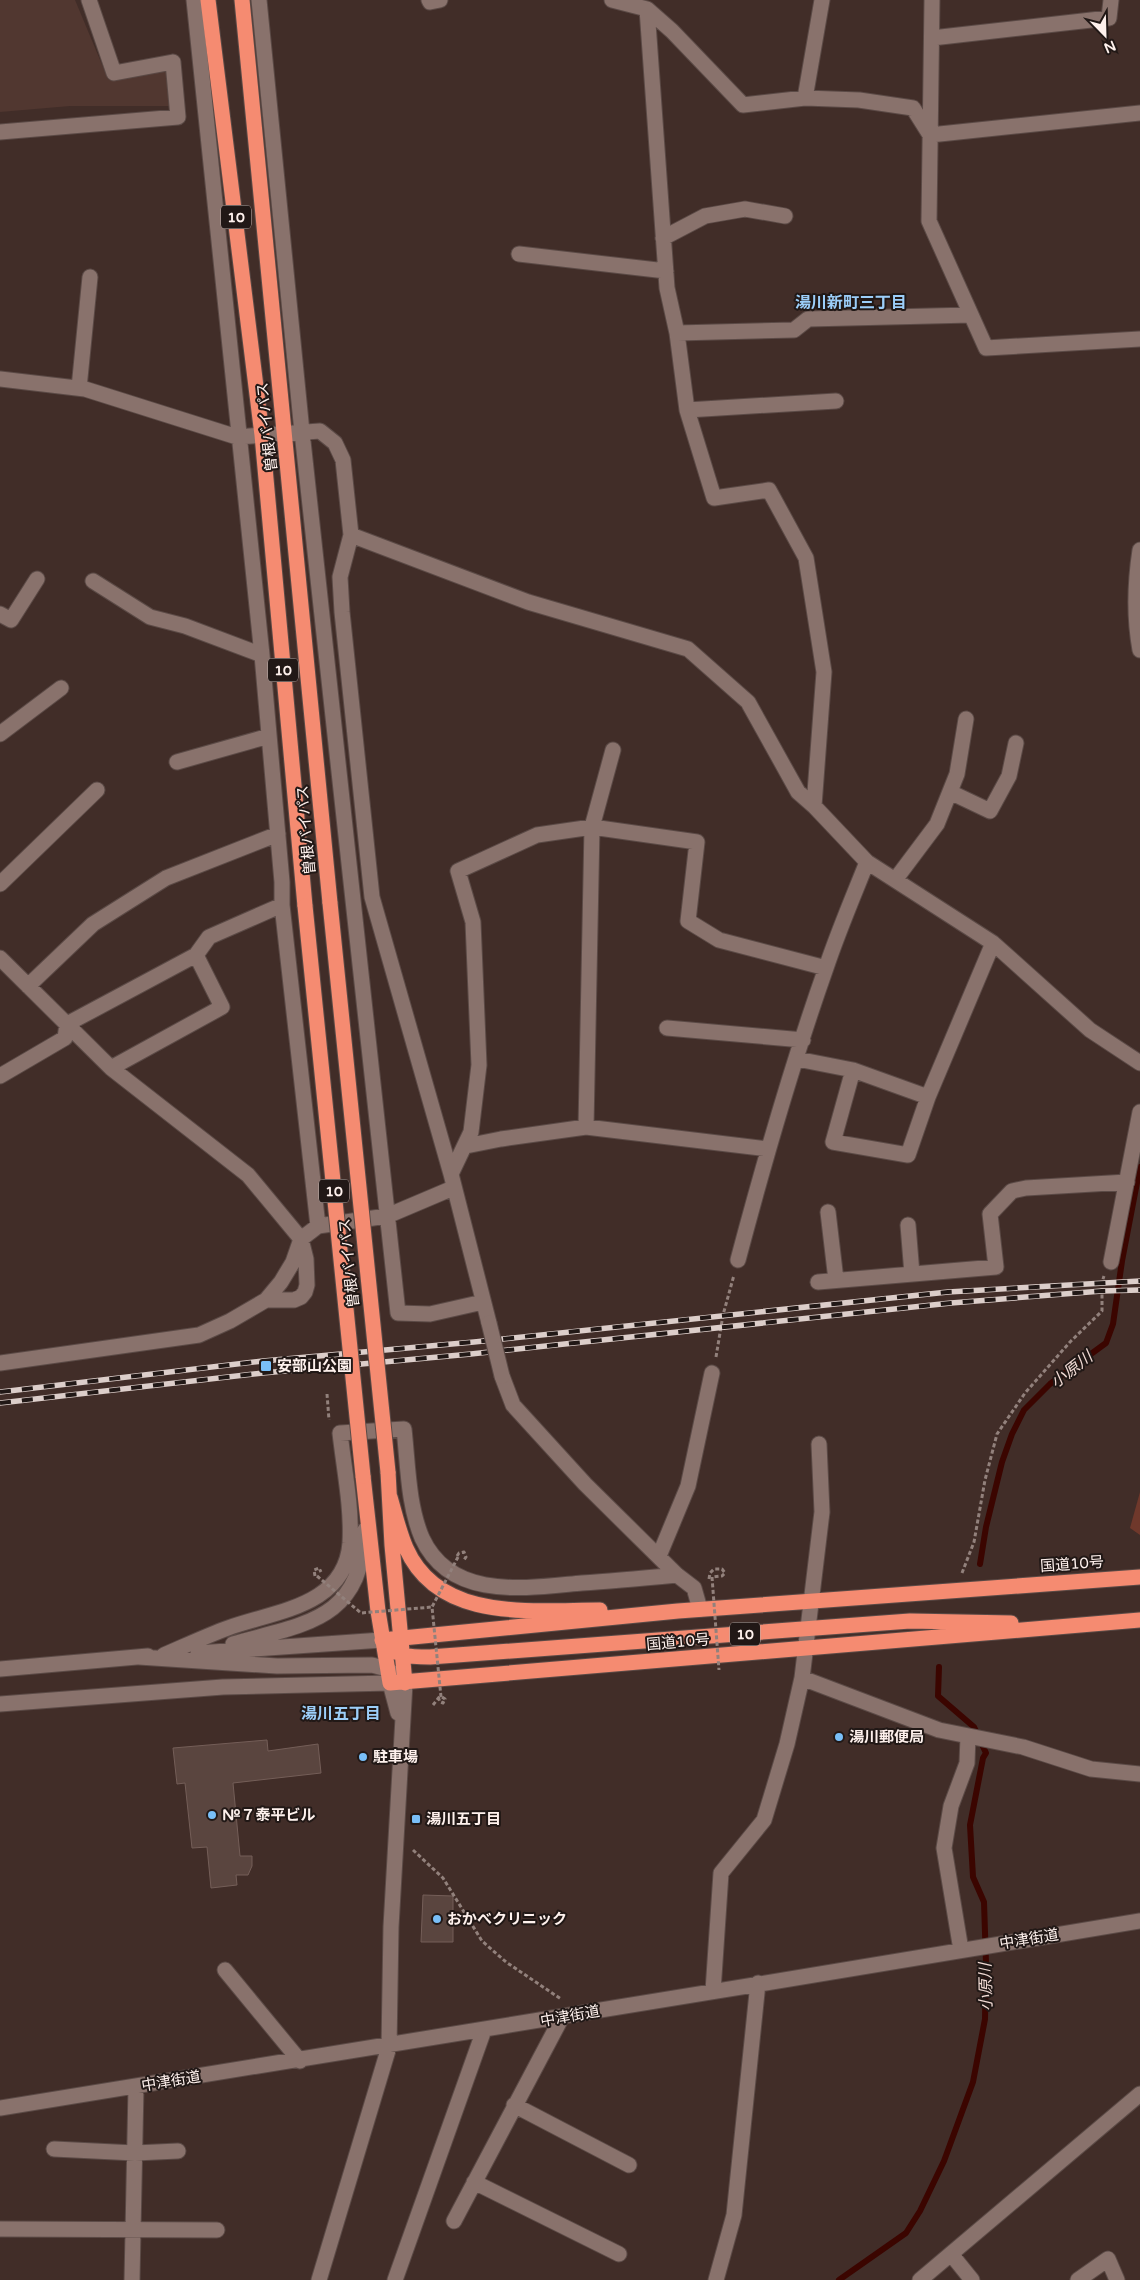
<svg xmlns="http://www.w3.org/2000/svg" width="1140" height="2280" viewBox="0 0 1140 2280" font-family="'Varela Round','Noto Sans JP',sans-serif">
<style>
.built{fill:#513730}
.green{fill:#6f382b}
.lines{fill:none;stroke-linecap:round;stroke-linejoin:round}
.stream{stroke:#3b0500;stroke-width:6}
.building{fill:#5a453f;stroke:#745e58}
.minor-casing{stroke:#5b4a46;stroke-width:17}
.highway-casing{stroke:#5b4a46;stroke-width:17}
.path{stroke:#92817c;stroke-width:3;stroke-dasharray:4 2.5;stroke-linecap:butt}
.minor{stroke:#89726c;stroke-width:15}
.highway{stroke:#f58b71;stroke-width:15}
.rail-casing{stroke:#dcceca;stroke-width:5.5}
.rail{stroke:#211816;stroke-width:4;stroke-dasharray:11;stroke-linecap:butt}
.minor-bridge-casing{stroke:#5b4a46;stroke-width:17;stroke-linecap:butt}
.highway-bridge-casing{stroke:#5b4a46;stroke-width:17;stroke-linecap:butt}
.path-bridge{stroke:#92817c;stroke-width:3;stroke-dasharray:4 2.5;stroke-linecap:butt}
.minor-bridge{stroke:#89726c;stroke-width:15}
.highway-bridge{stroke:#f58b71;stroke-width:15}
.poi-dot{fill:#79bff8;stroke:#211816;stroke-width:2}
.labels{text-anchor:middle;stroke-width:4;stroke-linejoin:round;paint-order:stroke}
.shield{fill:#211816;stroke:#bcb0ac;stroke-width:1}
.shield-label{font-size:14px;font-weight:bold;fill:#fef1ed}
.street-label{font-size:15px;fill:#fef1ed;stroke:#211816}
.poi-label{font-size:15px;font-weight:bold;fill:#fef1ed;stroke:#211816;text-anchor:start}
.neighbourhood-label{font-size:16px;font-weight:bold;fill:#9ccef9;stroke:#211816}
.water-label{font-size:16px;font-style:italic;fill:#f3dcd6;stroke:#211816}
</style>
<rect width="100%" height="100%" fill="#412d28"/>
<!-- built -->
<path class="built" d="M0,0H75L108,79L167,69L170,106H70L0,112Z"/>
<!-- green -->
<path class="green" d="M1140,1492V1535L1130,1528Z"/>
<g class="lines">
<!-- stream -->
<path class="stream" d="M980,1564L986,1527L1002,1462L1012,1434L1024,1410L1050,1384L1106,1343L1113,1324L1122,1261L1140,1167
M839,2280L906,2233L920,2211L944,2161L973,2082L985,2019L986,1963L984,1902L973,1877L970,1825L983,1758L986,1753L974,1727L938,1696L939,1667"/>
</g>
<!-- building -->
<path class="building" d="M267,1740L268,1751L318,1744L321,1773L233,1783L240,1856H252V1866L248,1875H236L237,1885L211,1888L207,1847L192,1848L185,1783L177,1784L173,1748Z
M423,1895L453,1896V1942H421Z"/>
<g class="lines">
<!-- minor casing -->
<g class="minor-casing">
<path id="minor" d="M259,0L302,432L398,1313L430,1314L483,1302
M429,0L430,2L440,0
M612,0L647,9L672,31L743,105L805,98L859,100L913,108L930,135L1140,113
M932,0L929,221L986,348L1140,339
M647,9L667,288L677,333L687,410L714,498L769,490L806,558L824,672L814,806
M932,38L1109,18L1111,0
M805,98L822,0
M0,132L178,117L173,62L114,73L89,0
M663,238L705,216L745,209L785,216
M519,254L666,271
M677,333L794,330L808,319L971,315
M0,379L85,389L237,437L320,431L335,443L343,460L351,535L340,577L342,612L372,897L451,1174L489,1323
M79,388L90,277
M687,410L836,401
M351,535L528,602L688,649L748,702L798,792L814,806L867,862L993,943L1090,1030L1140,1063
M1140,550C1135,583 1134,617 1140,650
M93,581L150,617L185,626L262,655
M0,614L11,620L37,579
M0,734L61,688
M177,762L269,736
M950,792L990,811L1009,776L1016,743
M895,880L937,824L957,774L966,719
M0,884L97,790
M196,955L209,937L282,905
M0,958L111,1068L248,1175L301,1239L306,1259L307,1285L305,1292L301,1297L294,1300H266
M28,986L93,924L166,878L278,834
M667,1028L803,1040
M797,1059L853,1070L928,1097L993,943
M853,1070L833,1142L908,1155L928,1097
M0,1076L65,1038L67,1024L196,955L222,1007L111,1068
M466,1146L501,1139L586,1127
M768,1149L586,1127L592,827L697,842L688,921L719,940L826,968
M451,1174L471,1132L479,1065L473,922L458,871L537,835L592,827L613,750
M828,1212L836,1280
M908,1225L912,1274
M318,1226L387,1216L453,1188
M738,1260C764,1162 792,1064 826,968C838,932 853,897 867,862
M1111,1262L1140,1112
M818,1282L996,1267L990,1214L1012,1191L1026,1188L1127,1182
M0,1363L199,1335L230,1321L266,1300L281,1282L293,1262L301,1239L318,1226L282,905V882L262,655L194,0
M502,1376L513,1405L585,1484L677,1575L694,1588L700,1609
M659,1556L688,1486L712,1373
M233,1644C306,1623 361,1621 365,1530
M198,1653L382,1640
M164,1655C185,1646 206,1636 228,1628C274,1611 345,1607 350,1543C352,1507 344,1469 340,1433L404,1429C408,1465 408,1505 422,1538C451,1601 526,1588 582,1583C613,1581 645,1578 677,1575
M139,1657L277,1666L372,1665L387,1669L405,1683L391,1927L389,2047L319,2280
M0,1669L148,1656
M802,1678L939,1730L1023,1747L1091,1769L1140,1774
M0,1704L223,1687L390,1683L398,1713
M961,1950L944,1848L951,1806L967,1763L968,1736
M225,1970L300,2061
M713,1991L721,1873L764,1820L787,1744L802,1678L822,1512L819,1444
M514,2105L629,2165
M0,2108C380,2049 760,1983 1140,1921
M54,2149L135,2153L178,2151
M474,2182L619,2254
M454,2221L562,2017
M0,2229L217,2230
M951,2254L972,2280
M132,2280L136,2087
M395,2280L484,2030
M716,2280L734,2215L758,1983
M920,2280L1140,2094
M1078,2280L1108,2259L1117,2280"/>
</g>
<!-- highway casing -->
<g class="highway-casing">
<path id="highway" d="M208,0L262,435L305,906
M242,0L330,903
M388,1472L392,1545L405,1683
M363,1476L378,1611L390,1683L1140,1620
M390,1497C395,1514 399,1532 406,1548C439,1623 533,1610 600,1610
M382,1640L678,1611L1140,1577
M382,1640C395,1657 409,1657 430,1657L910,1621L1011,1623"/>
</g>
<!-- path -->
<path class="path" d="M716,1357L723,1315L734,1275
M327,1394L329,1420
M457,1556L459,1553L464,1552L466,1557L464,1560
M962,1573L974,1542L985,1480L997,1434L1025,1393L1070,1342L1102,1311V1282L1104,1276
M315,1576L314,1570L319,1568L321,1572
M709,1579L710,1573L714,1569H722L725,1573L722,1576L712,1577
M438,1697L440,1702L443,1703L445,1699L442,1697
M433,1705L440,1696
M413,1850L443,1878L482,1941L506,1962L561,1999"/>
<!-- minor -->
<use href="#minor" class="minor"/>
<!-- highway -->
<use href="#highway" class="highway"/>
<!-- rail casing -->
<g class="rail-casing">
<path id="rail" d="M0,1392L263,1361L474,1342L948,1292L1140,1281
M0,1403L263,1373L471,1354L951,1303L1102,1291L1140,1290"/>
</g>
<!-- rail -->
<use href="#rail" class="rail"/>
<!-- minor-bridge casing -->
<g class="minor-bridge-casing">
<path id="minor-bridge" d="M489,1323L502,1376"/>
</g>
<!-- highway-bridge casing -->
<g class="highway-bridge-casing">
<path id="highway-bridge" d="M330,903L388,1472
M305,906L363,1476"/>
</g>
<!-- path-bridge -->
<path class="path-bridge" d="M317,1576L361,1613L432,1607
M712,1577L719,1670
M441,1697L432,1607L458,1557"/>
<!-- minor-bridge -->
<use href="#minor-bridge" class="minor-bridge"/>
<!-- highway-bridge -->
<use href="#highway-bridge" class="highway-bridge"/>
</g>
<!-- markers -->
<g class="poi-dot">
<rect x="260" y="1360" width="12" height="12" rx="2.5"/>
<circle cx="839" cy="1737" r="5"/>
<circle cx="363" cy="1757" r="5"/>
<circle cx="212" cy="1815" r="5"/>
<rect x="411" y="1814" width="10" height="10" rx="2.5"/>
<circle cx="437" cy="1919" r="5"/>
</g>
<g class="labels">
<!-- shield labels -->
<g class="shield">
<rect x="221" y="205.5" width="30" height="23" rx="4"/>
<rect x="268" y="658.5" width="30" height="23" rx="4"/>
<rect x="319" y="1179.5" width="30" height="23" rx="4"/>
<rect x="730" y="1622.5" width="30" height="23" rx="4"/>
</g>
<g class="shield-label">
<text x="236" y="222">10</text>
<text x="283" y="675">10</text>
<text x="334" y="1196">10</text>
<text x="745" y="1639">10</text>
</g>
<!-- street labels -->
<g class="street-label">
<text transform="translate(267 427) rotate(-96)" y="5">曽根バイパス</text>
<text transform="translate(306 830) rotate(-95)" y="5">曽根バイパス</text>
<text transform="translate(349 1263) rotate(-96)" y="5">曽根バイパス</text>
<text transform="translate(1072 1564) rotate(-4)" y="5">国道10号</text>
<text transform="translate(678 1642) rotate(-5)" y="5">国道10号</text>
<text transform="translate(1029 1939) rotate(-9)" y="5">中津街道</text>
<text transform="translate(570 2016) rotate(-10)" y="5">中津街道</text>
<text transform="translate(171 2081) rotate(-9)" y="5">中津街道</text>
</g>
<!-- poi labels -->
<g class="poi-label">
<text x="277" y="1371">安部山公園</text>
<text x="849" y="1742">湯川郵便局</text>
<text x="373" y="1762">駐車場</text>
<text x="222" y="1820">№７泰平ビル</text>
<text x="426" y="1824">湯川五丁目</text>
<text x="447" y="1924">おかべクリニック</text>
</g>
<!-- neighbourhood labels -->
<g class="neighbourhood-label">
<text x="851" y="308">湯川新町三丁目</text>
<text x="341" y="1719">湯川五丁目</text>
</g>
<!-- water labels -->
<g class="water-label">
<text transform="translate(1071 1369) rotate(-38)" y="6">小原川</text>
<text transform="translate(985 1987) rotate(-91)" y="6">小原川</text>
</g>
</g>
<!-- north arrow -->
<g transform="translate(1105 35) rotate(157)" stroke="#211816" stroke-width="4" paint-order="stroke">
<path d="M0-4L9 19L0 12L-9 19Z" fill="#fef1ed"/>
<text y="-8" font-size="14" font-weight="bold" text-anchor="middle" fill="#fef1ed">N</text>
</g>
</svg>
